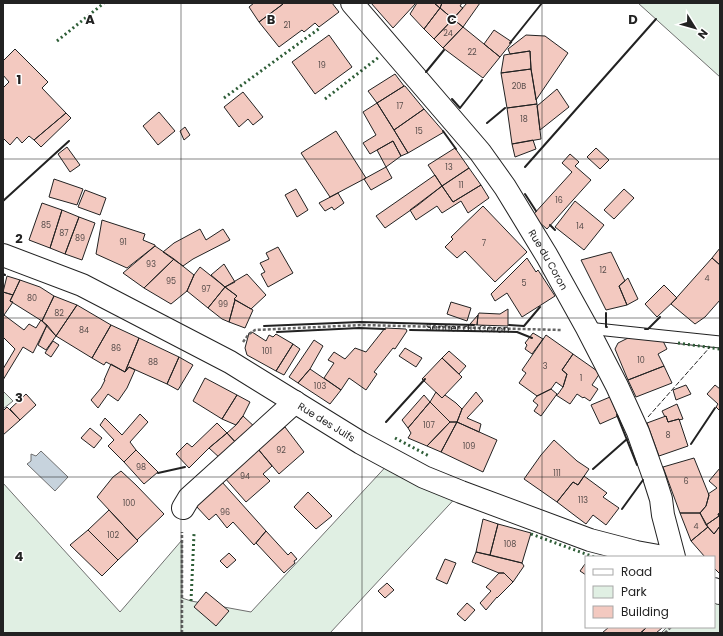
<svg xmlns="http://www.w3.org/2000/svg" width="723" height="636" viewBox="0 0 723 636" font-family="Poppins,sans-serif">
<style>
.green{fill:#e0efe3;stroke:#6f6f6f}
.water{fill:#c7d3dd;stroke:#6f6f6f}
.building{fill:#f3c9c0;stroke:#222}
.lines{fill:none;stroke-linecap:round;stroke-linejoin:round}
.lane-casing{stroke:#222;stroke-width:13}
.street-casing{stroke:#222;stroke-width:24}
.path{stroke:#646464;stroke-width:2.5;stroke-dasharray:3 2;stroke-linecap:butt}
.lane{stroke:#fff;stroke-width:11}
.street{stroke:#fff;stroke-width:22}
.hedge{stroke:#2f5e38;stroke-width:3;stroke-dasharray:2 3;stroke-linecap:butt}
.fence{stroke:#222;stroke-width:1;stroke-dasharray:5 2;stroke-linecap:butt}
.wall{stroke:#222;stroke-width:2}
.grid{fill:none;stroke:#222;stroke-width:1;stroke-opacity:0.55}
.labels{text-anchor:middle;stroke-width:3;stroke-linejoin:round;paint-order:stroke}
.number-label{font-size:8px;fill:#564c4a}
.street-label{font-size:10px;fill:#222;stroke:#fff}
.grid-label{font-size:13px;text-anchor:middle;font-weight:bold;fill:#222;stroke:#fff;stroke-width:3;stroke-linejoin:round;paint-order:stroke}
</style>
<rect width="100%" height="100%" fill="#fff"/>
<!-- green -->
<path class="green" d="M638,3H720V77Z
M3,391L13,401L3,409Z
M392,460L461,492L330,633H3V483L120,612L182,540V598L191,601L251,612Z
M714,601L720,605V633H661L667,627H714Z"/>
<!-- water -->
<path class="water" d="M41,451L68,477L55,491L27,464L31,461V454L36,456Z"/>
<!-- building -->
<path class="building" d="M254,3H282L283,4L259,22L249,7Z
M282,3H332L339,12L319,27L315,23L304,32L302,30L279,47L259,22L283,4Z
M371,3H416L393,28Z
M417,3H434L440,8L424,29L410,14Z
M434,3H442L440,8Z
M442,3H462L460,6L463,8L453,19L440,8Z
M467,3H480L463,27L453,19Z
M440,8L453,19L434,39L424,29Z
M453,19L463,27L443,48L434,39Z
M463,27L500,57L483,78L443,48Z
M494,30L512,42L500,57L484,44Z
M329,35L352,67L315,94L292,62Z
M526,35L545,36L568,53L536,100L531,69L530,51L510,54L508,49Z
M15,49L48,82L42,88L66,113L34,140L29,136L22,143L17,137L10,145L3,138V88L9,82L3,75V61Z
M530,51L531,69L501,73L504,55Z
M531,69L537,104L507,108L501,73Z
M395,74L404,86L377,103L368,91Z
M404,86H405L424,109L394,130L377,103Z
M557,89L569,107L540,130L537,106Z
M243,92L263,117L253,125L248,119L239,127L224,107Z
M377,103L394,130L408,153L401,156L393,141L370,154L363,143L376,135L363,112Z
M537,104L541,139L512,144L507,108Z
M424,109L444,132L408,153L394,130Z
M159,112L175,131L158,145L143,126Z
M66,113L71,118L41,147L34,140Z
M185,127L190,135L184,140L180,131Z
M336,131L366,178L330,197L301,153Z
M533,140L536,149L515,157L512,144Z
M393,141L401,156L386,167L377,150Z
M67,147L80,165L70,172L58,154Z
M455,148L469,168L442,186L428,165Z
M596,148L609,160L600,169L587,157Z
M570,154L579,162L575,166L591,180L547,229L532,216L572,172L562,163Z
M386,167L392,178L371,190L364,179Z
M469,168L481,185L453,202L442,186Z
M435,175L442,186L418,205L385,228L376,216Z
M54,179L83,189L77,205L49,197Z
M481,185L489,198L468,213L461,201L442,213L437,206L416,220L410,210L442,186L453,202Z
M296,189L308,210L297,217L285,195Z
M624,189L634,198L614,219L604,210Z
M85,190L106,198L100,215L78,207Z
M338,193L344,203L334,210L332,207L325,211L319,203Z
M575,201L604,225L584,250L555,227Z
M42,203L62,210L50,248L29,240Z
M483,206L527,252L495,282L465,251L457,258L445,247L453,239L451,237Z
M62,210L79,217L65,254L50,248Z
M79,217L95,223L82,260L65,254Z
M102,220L145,234L143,240L155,245V246L127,268L96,254Z
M200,229L206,240L223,229L230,240L193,259L183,266L163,252L174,243Z
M155,246L174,259L144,288L123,273Z
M278,247L293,273L268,287L261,274L265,272L260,263L269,259L266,253Z
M720,248V265L712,258Z
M611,252L625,281L619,286L627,305L606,310L581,260Z
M527,258L536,272L538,270L555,296L522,317L507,293L495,301L491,294Z
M712,258L720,265V300L705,317L695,324L671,304Z
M174,259L194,275L187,291L171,304L144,288Z
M224,264L235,282L225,287L211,275Z
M200,267L225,287L208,308L187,291L194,275Z
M247,274L266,295L251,309L234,299L237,296L225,287Z
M7,276L20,280L13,295L3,292Z
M628,278L638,299L627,305L619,286Z
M20,280L40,287L54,296L42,321L10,301Z
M664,285L677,298L657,317L645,304Z
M225,287L237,296L234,299L235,300L229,322L222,319L208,308Z
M3,292L13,295L10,301L13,302L4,315L24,330L29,324L36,328L41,320L47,325L33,353L23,347L3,380V369L15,349L3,337Z
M54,296L77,305L56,336L42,321Z
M235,300L253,310L245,328L229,322Z
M451,302L471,308L467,321L447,314Z
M77,305L111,325L92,358L56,336Z
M508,309V326L477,325L478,315L479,313L500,314Z
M478,315L477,325L470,324Z
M47,325L56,336L46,350L38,345Z
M111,325L139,338L125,372L106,362L104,365L92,358Z
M385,328L406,329L407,331L395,349L393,348L374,372L377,374L366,390L349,378L341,390L324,378L334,363L328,360L334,352L345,359L355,348L366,352Z
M252,332L266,341L269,335L273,337L276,334L293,344L276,371L247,355L245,348L249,333Z
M533,333L543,339L532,354L525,349L527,345L525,343Z
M546,335L573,354L562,370L567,374L563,387L556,382L551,389L537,396L519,383L526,373L522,370Z
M634,335L663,341L667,349L658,354L664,366L628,380L615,349L618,343Z
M139,338L179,357L167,384L129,367L125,372Z
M314,340L323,346L310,369L298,383L289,377Z
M53,341L59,345L51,357L45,353Z
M293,344L300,349L284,375L276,371Z
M405,348L422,358L416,367L399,356Z
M449,351L466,366L459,374L442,358Z
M573,354L600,373L592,385L598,389L590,401L584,397L583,398L577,394L570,404L556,395L558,394L563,387L567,374L562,370Z
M179,357L193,365L178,390L167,384Z
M442,358L462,377L442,398L422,379Z
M111,364L125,372L129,367L135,370L127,388L118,401L108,394L98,408L91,400L101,388L105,380H104Z
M664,366L672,383L636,397L628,380Z
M310,369L341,390L330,404L298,383Z
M205,378L237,395L222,419L193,401Z
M686,385L691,394L676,400L673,390Z
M715,385L720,389V411L716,407L718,404L707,394Z
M551,389L557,394L541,416L534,411L538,405L533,401L537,396Z
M436,392L442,398L445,395L456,403L462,409L457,422H450L430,402Z
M476,392L483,401L467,418L481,424L479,432L457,422L462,409Z
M26,394L36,405L20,420L10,409Z
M237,395L250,402L243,416L236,425L222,419Z
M424,395L430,402L408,428L402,420Z
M610,397L618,416L600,424L591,405Z
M430,402L450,422L427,446L408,438L411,433L408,428Z
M677,404L683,419L679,420V419L668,422L666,416L665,417L662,411Z
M7,407L20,420L3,435V411Z
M140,414L148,422L130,442L136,450L124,462L108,446L114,440L100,425L105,418L122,435Z
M243,416L257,429L238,445L227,433L236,425Z
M666,416L668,422L679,419L688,446L659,456L647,423Z
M450,422H457L441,452L427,446Z
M457,422L497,440L483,472L441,452Z
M217,423L227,433L209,448L189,468L176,454L187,443L192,447Z
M285,427L304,452L279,474L258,449Z
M90,428L102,438L94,448L81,438Z
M227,433L238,445L221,459L209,448Z
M554,440L577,461L589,469L578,485L573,482L557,502L524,479L541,455Z
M258,449L272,466L263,474L270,481L246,502L224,477Z
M136,450L158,472L144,484L124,462Z
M694,458L709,495L706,506L700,513H680L663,467Z
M720,468V513L718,514L719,516L706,525L700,513L706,506L709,495L708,494L717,488L709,481Z
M121,471L136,485L164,514L137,540L97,497L113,477Z
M584,476L607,493L603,497L619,508L606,525L593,515L586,524L557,502L573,482L578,485Z
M222,482L266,531L254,545L233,522L227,528L216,514L209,520L196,506Z
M308,492L332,516L316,529L294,507Z
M109,510L138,541L118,560L88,530Z
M680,513H700L708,527L691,541Z
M720,513V526L714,534L706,525L719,516L718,514Z
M483,519L498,524L490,555L476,552Z
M498,524L531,533L522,563L490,555Z
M720,526V571L719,573L714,568V557H705L691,541L708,527L714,534Z
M88,530L118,560L102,576L70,545Z
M266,531L288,555L291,552L297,559L294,561L295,563L284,573L256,543Z
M476,552L522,563L524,566L513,582L504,573H499L472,562Z
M229,553L236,560L227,568L220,561Z
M445,559L456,563L447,584L436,579Z
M585,564H586V575L580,571Z
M499,573H504L513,582L497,598V597L486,610L480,603L491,591L486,587Z
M387,583L394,590L385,598L378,591Z
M206,592L229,611L216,626L194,607Z
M467,603L475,610L465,621L457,614Z
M609,627H647L641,633H602Z
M647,627H661L662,628L656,633H640Z"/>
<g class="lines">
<!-- lane casing -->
<g class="lane-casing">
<path id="lane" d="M587,328L720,342"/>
</g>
<!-- street casing -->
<g class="street-casing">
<g id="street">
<path id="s2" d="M352,3L480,152L505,187L547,256L587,328L617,386L638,432L654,477L661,499L663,515L674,557"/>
<path id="s3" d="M3,255L82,285L230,362L361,443L424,477L461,492L590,540L636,552L664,557"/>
<path d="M183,508L189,498L295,402"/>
<path d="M714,589L720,593"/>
</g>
</g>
<!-- path -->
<g class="path">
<path id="s1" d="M243,342L249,334L255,330L361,325L561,330"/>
<path d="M182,633V532"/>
<path d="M665,633L671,627"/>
</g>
<!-- lane -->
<use href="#lane" class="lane"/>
<!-- street -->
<use href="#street" class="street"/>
<!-- hedge -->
<path class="hedge" d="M57,41L104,3
M224,98L320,28
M325,99L379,57
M678,343L720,349
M395,438L429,456
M531,534L594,557
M191,601L194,534"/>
<!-- fence -->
<path class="fence" d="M648,417L710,347"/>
<!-- wall -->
<path class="wall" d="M510,43L542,3
M426,72L444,50
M452,99L460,108L482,80
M487,123L505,108
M443,131L456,149
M525,167L656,19
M525,194L536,211
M3,201L69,141
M550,225L555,230
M3,274L5,275
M606,313V327H607
M509,325L524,326L540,307
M264,326L360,322L474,325
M645,329H648L660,317
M410,330L517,332L532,338
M277,332L359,328L385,329
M617,415L637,465
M386,422L425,379
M691,444L715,408
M593,469L627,439
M158,473L185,467
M622,509L643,480"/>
</g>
<!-- grid -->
<path class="grid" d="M181,3V633M362,3V633M542,3V633M3,159H720M3,318H720M3,477H720"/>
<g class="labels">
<!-- number labels -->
<g class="number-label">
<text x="287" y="28">21</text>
<text x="448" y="36">24</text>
<text x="472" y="55">22</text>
<text x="322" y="68">19</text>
<text x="519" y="89">20B</text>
<text x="400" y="109">17</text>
<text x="524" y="122">18</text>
<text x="419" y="134">15</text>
<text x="449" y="170">13</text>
<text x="461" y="188">11</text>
<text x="559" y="203">16</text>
<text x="46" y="228">85</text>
<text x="580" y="229">14</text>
<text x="64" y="236">87</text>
<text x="80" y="241">89</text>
<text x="123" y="245">91</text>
<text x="484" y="246">7</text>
<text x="151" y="267">93</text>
<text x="603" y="273">12</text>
<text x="707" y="281">4</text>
<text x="171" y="284">95</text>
<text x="524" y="286">5</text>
<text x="206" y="292">97</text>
<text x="32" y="301">80</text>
<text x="223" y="307">99</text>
<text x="59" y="316">82</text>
<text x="84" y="333">84</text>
<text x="116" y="351">86</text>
<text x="267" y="354">101</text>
<text x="641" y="363">10</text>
<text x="153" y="365">88</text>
<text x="545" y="369">3</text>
<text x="581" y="381">1</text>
<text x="320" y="389">103</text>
<text x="429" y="428">107</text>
<text x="668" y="438">8</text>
<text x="469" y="449">109</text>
<text x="281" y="453">92</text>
<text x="141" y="470">98</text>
<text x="557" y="476">111</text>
<text x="245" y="479">94</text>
<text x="686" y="484">6</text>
<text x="583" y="503">113</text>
<text x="129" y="506">100</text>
<text x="225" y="515">96</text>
<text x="696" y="529">4</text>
<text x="113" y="538">102</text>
<text x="510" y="547">108</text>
</g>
<!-- street labels -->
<g class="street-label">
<text dy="4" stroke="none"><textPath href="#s2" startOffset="324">Rue du Coron</textPath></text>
<text dy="4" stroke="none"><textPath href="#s1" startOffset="230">Sentier du Coron</textPath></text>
<text dy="4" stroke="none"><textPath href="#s3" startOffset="365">Rue des Juifs</textPath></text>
</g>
</g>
<g class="grid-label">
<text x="90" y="24">A</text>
<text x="271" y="24">B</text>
<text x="452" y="24">C</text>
<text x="633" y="24">D</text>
<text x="19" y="84">1</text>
<text x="19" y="243">2</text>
<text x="19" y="402">3</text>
<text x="19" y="561">4</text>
</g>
<!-- border -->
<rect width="723" height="636" fill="none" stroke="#222222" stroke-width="8"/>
<!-- legend -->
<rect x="585" y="556" width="130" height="72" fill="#ffffff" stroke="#a7a7a7"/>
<rect x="593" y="569" width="20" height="6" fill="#ffffff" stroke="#a7a7a7"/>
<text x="621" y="576" font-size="12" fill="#222222">Road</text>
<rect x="593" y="586" width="20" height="12" fill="#e0efe3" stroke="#a7a7a7"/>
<text x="621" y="596" font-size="12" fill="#222222">Park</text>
<rect x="593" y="606" width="20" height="12" fill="#f3c9c0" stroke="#a7a7a7"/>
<text x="621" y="616" font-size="12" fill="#222222">Building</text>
<!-- north arrow -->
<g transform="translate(695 28) rotate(127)" stroke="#ffffff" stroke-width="3" paint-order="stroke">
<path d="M0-3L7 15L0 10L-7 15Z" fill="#222222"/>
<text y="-6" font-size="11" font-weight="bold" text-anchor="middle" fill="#222222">N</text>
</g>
</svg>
